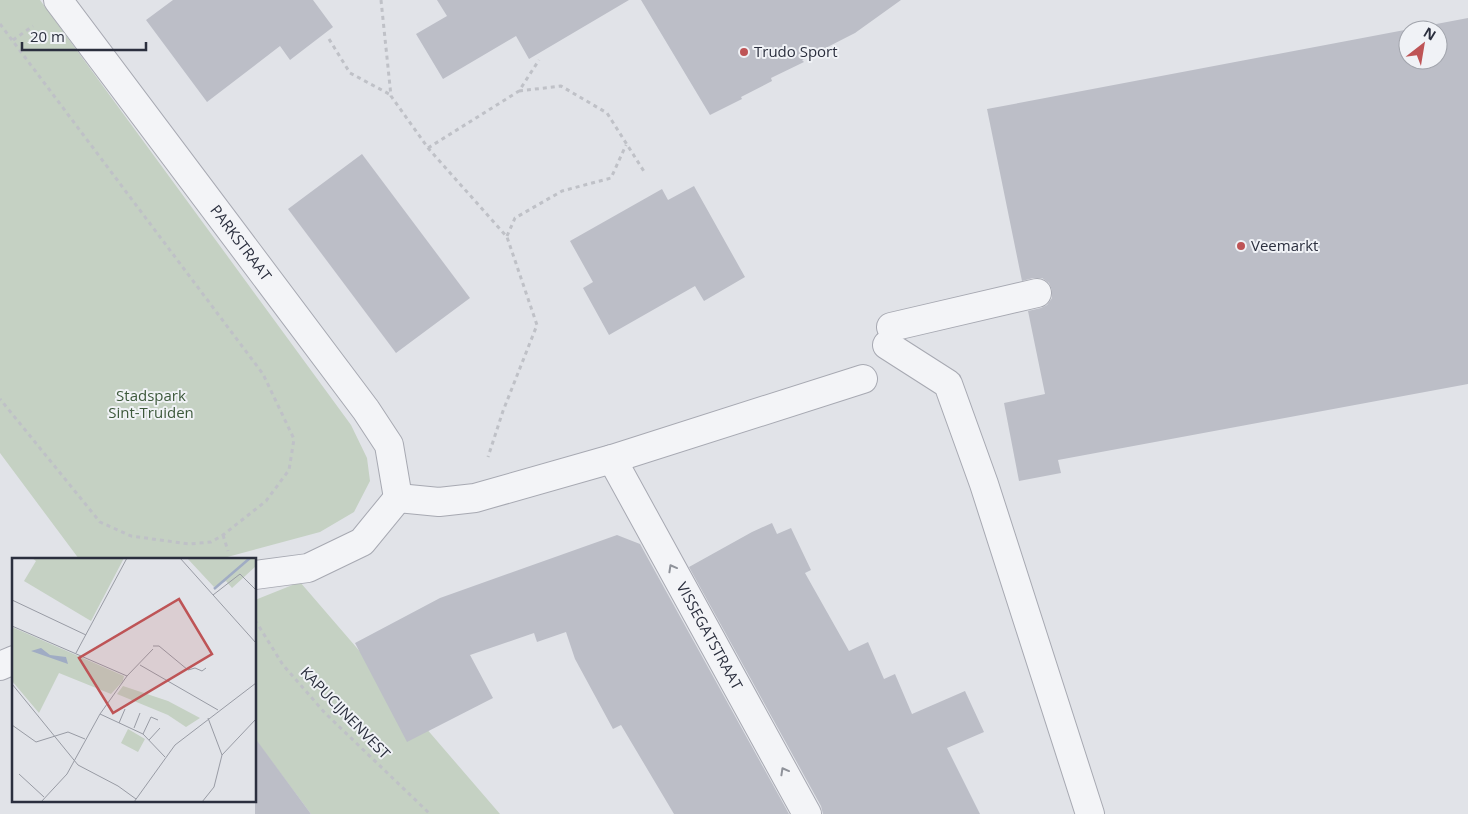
<svg xmlns="http://www.w3.org/2000/svg" width="1468" height="814" viewBox="0 0 1468 814" font-family="'Open Sans',sans-serif">
<style>
.green{fill:#c5d1c3}
.building{fill:#bcbec7;fill-rule:evenodd}
.lines{fill:none;stroke-linecap:round;stroke-linejoin:round}
.minor-casing{stroke:#a7a9b2;stroke-width:30}
.path{stroke:#bfc1c7;stroke-width:3;stroke-dasharray:4 4;stroke-linecap:butt}
.minor{stroke:#f3f4f7;stroke-width:28}
.oneway{stroke:#8f929a}
.poi-dot{fill:#be5456;stroke:#f0f2f6;stroke-width:2}
.labels{text-anchor:middle;stroke-width:4;stroke-linejoin:round;paint-order:stroke}
.poi-label{font-size:15px;fill:#2b2f3e;stroke:#f0f2f6;text-anchor:start}
.street-label{font-size:15px;fill:#2b2f3e;stroke:#f0f2f6}
.park-label{font-size:15px;fill:#3c583a;stroke:#f0f2f6}
.inset-river{fill:none;stroke:#a0acc4;stroke-width:2.5}
.inset-road{fill:none;stroke:#989ba4;stroke-width:1}
.view{fill:#be5456;fill-opacity:0.15;stroke:#be5456;stroke-width:2.5}
.inset-edge{fill:none;stroke:#2b2f3e;stroke-width:2.5}
</style>
<rect width="100%" height="100%" fill="#e1e3e8"/>
<!-- green -->
<path class="green" d="M0,0H40L351,425L367,458L370,481L354,512L320,532L220,559H79L0,453Z
M300,582L500,814H311L255,739V600Z"/>
<!-- building -->
<path class="building" d="M173,0H313L333,27L290,60L280,46L207,102L146,20Z
M437,0H629L529,59L516,36L443,79L416,34L447,16Z
M641,0H901L855,33L802,60L804,62L771,78L772,81L741,97L742,99L710,115Z
M1468,18V384L1058,460L1061,473L1019,481L1004,403L1045,394L1028,311L1041,308L1047,305L1052,298V290L1049,283L1042,278H1033L1022,281L987,109ZM1408,30H1438V60H1408Z
M362,154L470,298L396,353L288,209Z
M694,186L745,277L704,301L695,286L609,335L583,288L593,282L570,241L662,189L668,200Z
M772,523L777,534L791,528L811,570L805,573L849,651L868,642L884,679L895,674L912,714L965,691L984,732L947,748L980,814H823L821,806L689,567L752,532Z
M617,535L640,544L789,814H674L621,725L613,729L575,659L566,632L537,642L534,633L470,655L493,698L407,742L355,643L440,598Z
M255,738L311,814H255Z"/>
<g class="lines">
<!-- minor casing -->
<g class="minor-casing">
<g id="minor">
<path id="s1" d="M58,0L366,410L389,445L398,498"/>
<path d="M891,327L1037,293"/>
<path d="M887,345L948,384L984,484L1090,814"/>
<path id="s2" d="M612,459L807,814"/>
<path d="M398,498L439,502L475,498L612,459L863,379"/>
<path d="M255,575L308,568L362,542L398,498"/>
<path d="M0,666L14,660"/>
</g>
</g>
<!-- path -->
<path class="path" d="M381,0L391,96L428,148L507,237L537,325L503,411L488,457
M0,24L263,374L294,439L289,470L266,501L223,535L211,542L189,544L131,536L100,522L0,399
M329,39L350,73L391,95
M13,40L33,26
M519,91L561,86L607,113L645,173
M428,148L519,91L539,60
M507,236L515,218L562,191L611,178L626,145
M223,535L228,551
M255,620L283,665L325,713L430,814"/>
<!-- minor -->
<use href="#minor" class="minor"/>
</g>
<!-- one-way arrows -->
<defs><path id="oneway-chevron" d="M-2-3.5L2.5 0L-2 3.5" fill="none" stroke-width="1.6" stroke-linecap="round" stroke-linejoin="round" transform="scale(1.25)"/></defs>
<g class="oneway">
<use href="#oneway-chevron" transform="translate(672 568) rotate(-119)"/>
<use href="#oneway-chevron" transform="translate(784 771) rotate(-119)"/>
</g>
<!-- markers -->
<g class="poi-dot">
<circle cx="744" cy="52" r="5"/>
<circle cx="1241" cy="246" r="5"/>
</g>
<g class="labels">
<!-- poi labels -->
<g class="poi-label">
<text x="754" y="57">Trudo Sport</text>
<text x="1251" y="251">Veemarkt</text>
</g>
<!-- street labels -->
<g class="street-label">
<text dy="5" stroke="none"><textPath href="#s1" startOffset="304">PARKSTRAAT</textPath></text>
<text dy="5" stroke="none"><textPath href="#s2" startOffset="202">VISSEGATSTRAAT</textPath></text>
<text transform="translate(345 713) rotate(46)" y="5">KAPUCIJNENVEST</text>
</g>
<!-- park labels -->
<g class="park-label">
<text x="151" y="401">Stadspark<tspan x="151" dy="17">Sint-Truiden</tspan></text>
</g>
</g>
<!-- overview -->
<g transform="translate(12 558)">
<rect width="244" height="244" fill="#e1e3e8"/>
<path d="M20,0H112L79,63L12,23L24,3ZM175,0H244V8L220,30L214,23L202,29ZM0,69L112,118L111,123L99,136L47,115L27,155L0,123ZM111,128L156,143L188,160L174,169L156,157L105,136ZM116,171L133,181L126,194L109,185Z" fill="#c5d1c3"/>
<path d="M29,90L38,97L54,99L56,106L19,93Z" fill="#a0acc4"/>
<path class="inset-river" d="M202,31L238,0"/>
<path class="inset-road" d="M168,0L244,85M201,37L228,16L244,32M0,42L74,77M0,68L115,118M141,88H147L176,112L183,110L190,113L194,110M64,95L115,0M128,107L206,152M115,118L141,91M0,126L66,207L106,228L124,241M88,156L131,176L153,199M107,165L113,151M0,167L24,184L56,174L73,181M122,170L128,155M131,176L139,159L146,162M137,182L148,170M210,197L244,161M7,216L32,239M29,244L55,216L88,156L115,118M122,244L163,187L244,125M190,244L202,229L210,197L196,160"/>
<path class="view" d="M167,41L200,96L101,155L67,100Z"/>
<rect width="244" height="244" class="inset-edge"/>
</g>
<!-- north arrow -->
<g transform="translate(1423 45) rotate(31)"><circle r="24" fill="#f0f2f6" stroke="#a1a4ac"/>
<path d="M0-4L9 19L0 12L-9 19Z" fill="#be5456"/>
<text y="-8" font-size="14" font-weight="bold" text-anchor="middle" fill="#2b2f3e">N</text>
</g>
<!-- scale -->
<path d="M22 42v8h124v-8" fill="none" stroke="#2b2f3e" stroke-width="2.5"/>
<text x="30" y="42" font-size="15" fill="#2b2f3e" stroke="#f0f2f6" stroke-width="4" paint-order="stroke">20 m</text>
</svg>
